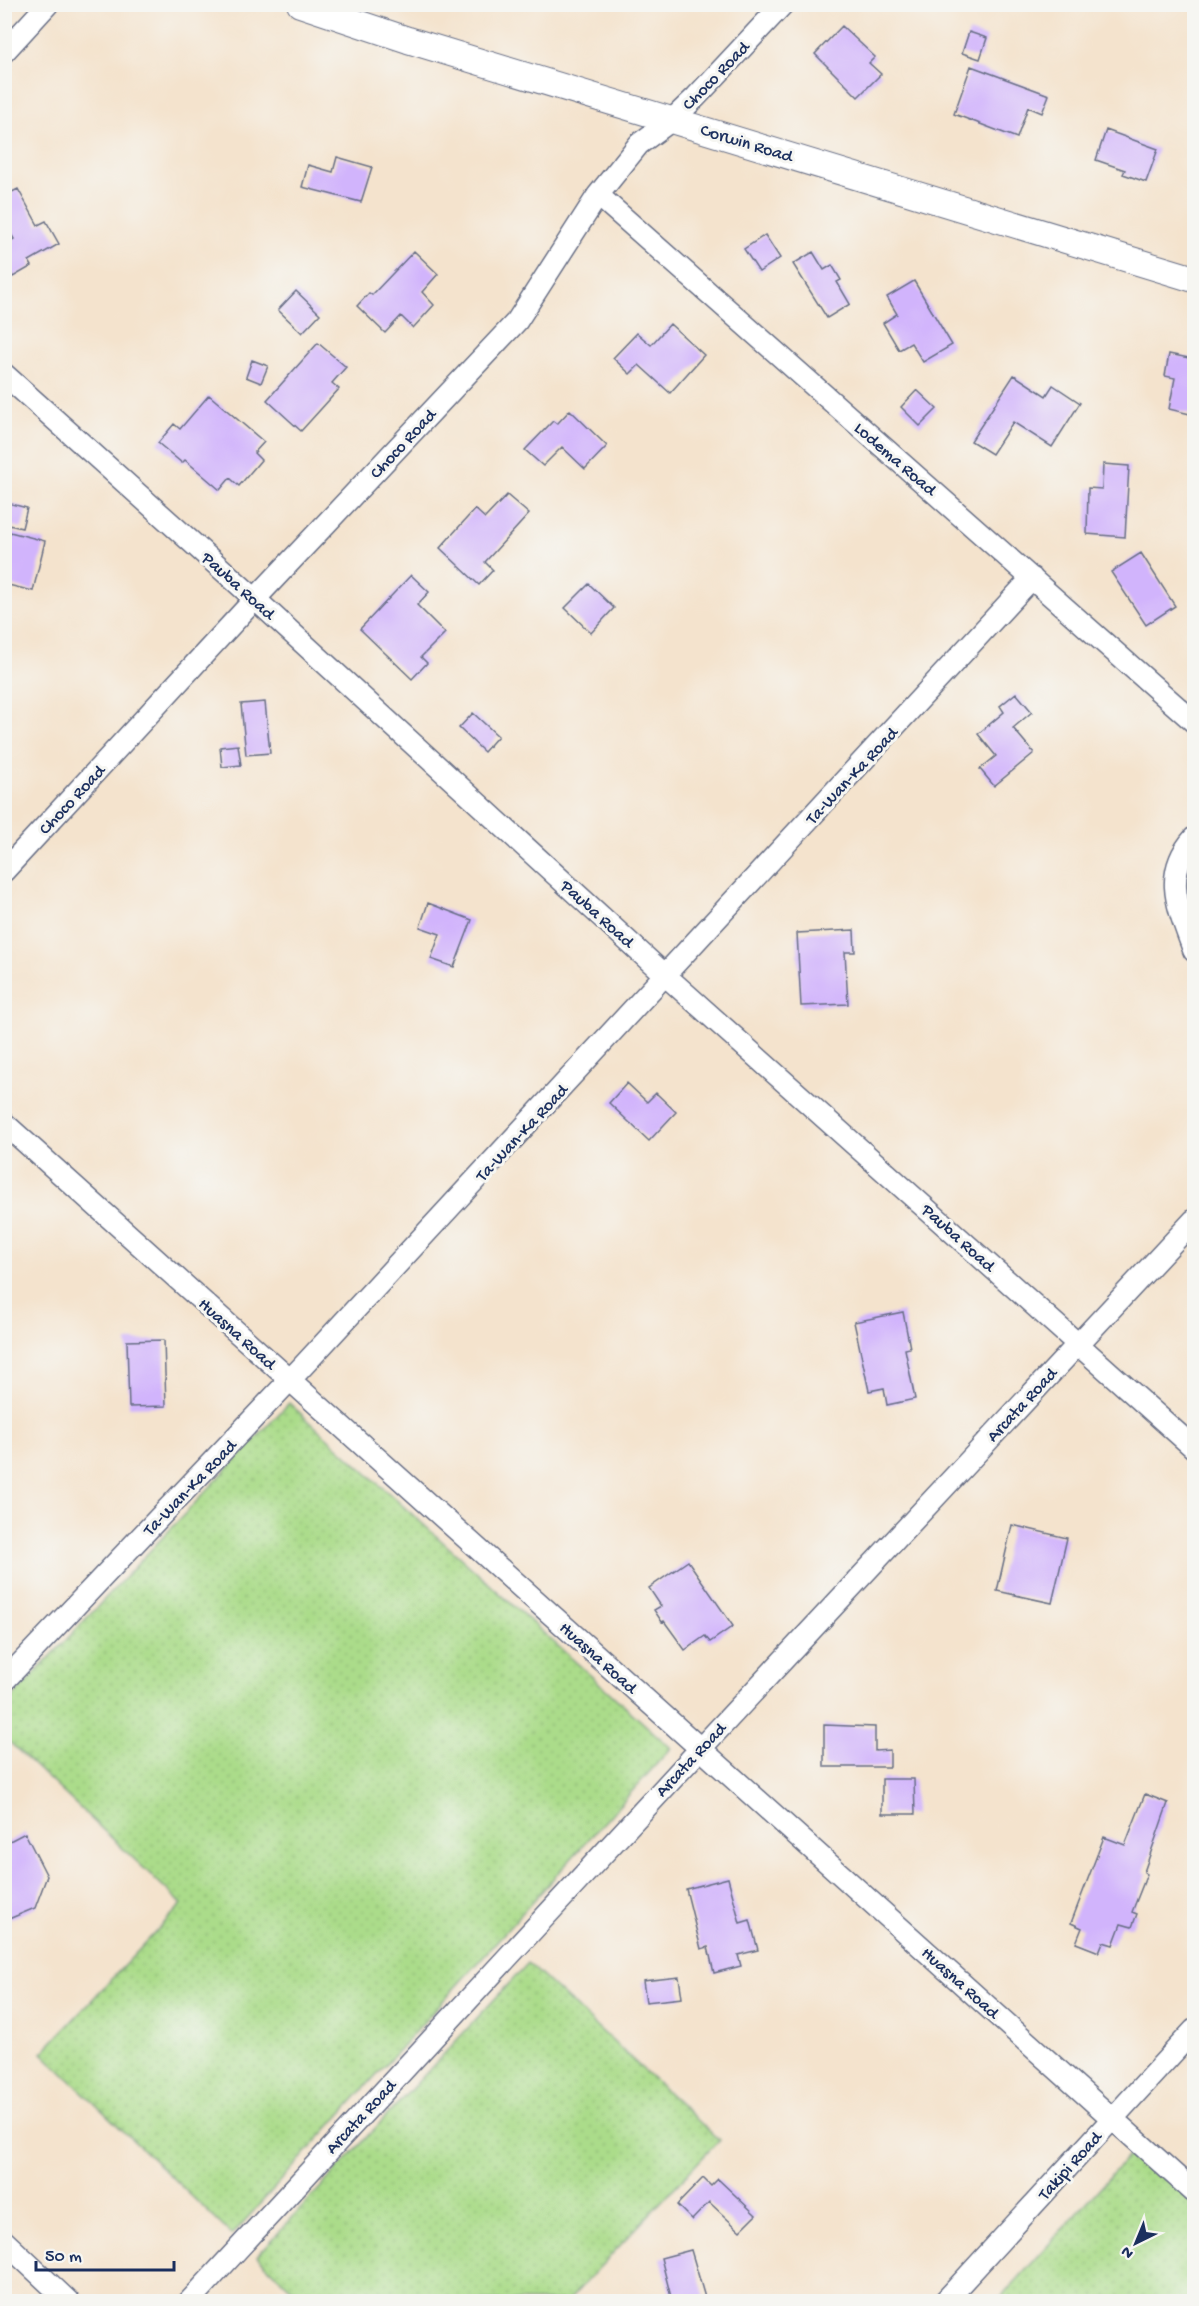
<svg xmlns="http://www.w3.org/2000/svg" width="1199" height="2306" viewBox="0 0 1199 2306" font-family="'Gochi Hand',sans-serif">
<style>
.grass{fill:url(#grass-dots);stroke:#638674;stroke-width:1.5}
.building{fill:#d1b4fc}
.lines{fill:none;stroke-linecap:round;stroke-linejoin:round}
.minor-casing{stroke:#676e85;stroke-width:24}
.major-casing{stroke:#676e85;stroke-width:28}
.minor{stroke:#fff;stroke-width:21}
.major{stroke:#fff;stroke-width:26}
.labels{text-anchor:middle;stroke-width:6;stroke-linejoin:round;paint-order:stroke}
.street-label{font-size:18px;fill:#1b2f5e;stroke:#f6f6f2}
</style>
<defs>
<pattern id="grass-dots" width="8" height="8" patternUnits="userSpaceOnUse" patternTransform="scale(1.5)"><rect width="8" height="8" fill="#abdc8a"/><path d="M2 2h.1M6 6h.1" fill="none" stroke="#93bd7a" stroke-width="1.8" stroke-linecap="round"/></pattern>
</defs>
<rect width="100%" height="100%" fill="#f6f6f2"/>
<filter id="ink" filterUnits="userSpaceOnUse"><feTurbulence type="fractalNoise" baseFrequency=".0167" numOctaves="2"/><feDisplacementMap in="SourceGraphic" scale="12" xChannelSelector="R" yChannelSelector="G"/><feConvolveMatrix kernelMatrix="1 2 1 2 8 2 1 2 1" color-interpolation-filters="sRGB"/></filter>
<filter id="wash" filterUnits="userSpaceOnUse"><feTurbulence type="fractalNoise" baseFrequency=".008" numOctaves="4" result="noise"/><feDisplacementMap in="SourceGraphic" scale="24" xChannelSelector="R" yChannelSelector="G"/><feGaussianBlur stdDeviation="1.35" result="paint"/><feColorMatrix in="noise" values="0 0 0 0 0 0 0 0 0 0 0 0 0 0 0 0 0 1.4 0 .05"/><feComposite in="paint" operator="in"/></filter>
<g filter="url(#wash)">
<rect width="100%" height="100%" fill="#f4e3cd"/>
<!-- grass -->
<path class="grass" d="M289,1403L671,1748L232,2235L42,2053L182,1904L5,1738V1705Z
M528,1963L719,2140L568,2301H304L257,2256Z
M1140,2143L1194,2205V2301L997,2302Z"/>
<g id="blocks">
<!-- building -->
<path class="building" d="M842,26L875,57L869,63L881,74L858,97L815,54Z
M969,32L987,38L980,59L962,53Z
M971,66L1049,95L1042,113L1028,107L1017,138L954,114Z
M1106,130L1158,149L1146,182L1123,174L1125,170L1096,160Z
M337,157L372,167L361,202L302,187L308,165L333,172Z
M18,189L38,225L46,221L59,244L29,261L32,266L13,277L4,262V245L14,239L4,222V196Z
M765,235L780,258L759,272L744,249Z
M414,251L438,274L422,292L434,305L413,328L401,316L385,333L357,306L369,293L372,295Z
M813,252L824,270L832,265L841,280L837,282L850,304L827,318L793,264Z
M914,281L952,345L923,362L911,343L899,350L883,323L897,314L887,297Z
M296,291L320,314L302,333L278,310Z
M670,324L704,355L670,393L639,365L630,374L613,358L637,333L651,345Z
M318,343L346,367L332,383L339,389L301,431L267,400Z
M1169,354L1194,359V415L1169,409L1175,378L1165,376Z
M252,360L268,366L261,383L246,377Z
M1014,375L1046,396L1053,385L1080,403L1052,447L1013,422L992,454L971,441Z
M917,390L937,409L920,426L901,407Z
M209,395L264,442L254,453L261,460L239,486L230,478L220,490L185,460L182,463L158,443L174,424L180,429Z
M570,410L607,446L585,469L562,447L543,466L525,450L553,421L557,424Z
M1103,464L1129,466L1125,537L1087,534L1088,488L1102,489Z
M507,495L529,514L485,562L493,570L479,585L440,548L475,509L485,518Z
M4,502L27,508L22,528L4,524Z
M10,532L45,541L33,591L4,584V553Z
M1141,553L1175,606L1146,625L1111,572Z
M411,575L429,592L417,605L445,633L421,657L427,663L412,679L360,629Z
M589,584L614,608L591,633L565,608Z
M1016,693L1032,712L1013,728L1034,753L994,786L980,769L996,756L978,734L1004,712L1000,706Z
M265,702L270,753L246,755L241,704Z
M473,713L498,736L484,752L459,728Z
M238,745L241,765L222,767L220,747Z
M428,903L472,920L454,967L431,959L440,934L420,927Z
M854,930L855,952H845L848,1004L801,1006L797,933Z
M627,1083L647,1102L656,1093L676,1112L649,1141L609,1103Z
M903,1312L910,1348L905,1349L915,1399L887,1405L884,1388L869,1391L854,1322Z
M164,1340L166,1406L129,1407L127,1341Z
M1012,1525L1067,1538L1052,1603L997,1591Z
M688,1561L733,1626L710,1642L705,1636L685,1650L664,1621L662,1622L654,1610L661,1606L649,1588Z
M824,1725L875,1727V1751L890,1750V1767H824Z
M882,1779H914L915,1814H882Z
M1145,1794L1168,1803L1144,1872L1147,1874L1132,1912L1137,1914L1132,1927L1121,1924L1113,1945L1103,1942L1099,1952L1076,1943L1082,1928L1071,1923L1104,1837L1125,1845Z
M25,1833L47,1876L35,1908L4,1921V1844Z
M728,1878L740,1923L750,1920L758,1950L738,1955L741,1966L714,1973L708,1947L701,1949L686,1889Z
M679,1977L682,1998L646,2002L643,1981Z
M703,2178L711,2186L718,2179L756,2215L740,2231L709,2202L692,2220L677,2205Z
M691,2250L706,2301H672L661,2258Z"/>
</g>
</g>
<g filter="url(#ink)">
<use href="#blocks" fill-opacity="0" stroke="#676e85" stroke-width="1.5"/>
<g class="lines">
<!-- minor casing -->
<g class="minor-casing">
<path id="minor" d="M4,52L48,4
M598,195L1194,722
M4,374L255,599L666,976L1194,1448
M1194,838C1161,875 1179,909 1194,951
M4,871L255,599L517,321L598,195L639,144L673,119L696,97L783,4
M4,1123L1194,2192
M4,1681L303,1366L1032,578
M4,2241L69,2302
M189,2302L701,1748L1194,1220
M944,2302L1194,2030"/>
</g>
<!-- major casing -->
<g class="major-casing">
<path id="major" d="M300,4L408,40L1194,279"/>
</g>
<!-- minor -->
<use href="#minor" class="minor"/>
<!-- major -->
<use href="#major" class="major"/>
</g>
</g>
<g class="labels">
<!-- street labels -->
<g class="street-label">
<text transform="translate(715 75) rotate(-46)" y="6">Choco Road</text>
<text transform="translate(747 142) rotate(17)" y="6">Corwin Road</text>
<text transform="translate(402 443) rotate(-47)" y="6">Choco Road</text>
<text transform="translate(896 458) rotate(41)" y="6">Lodema Road</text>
<text transform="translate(239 585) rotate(42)" y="6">Pauba Road</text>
<text transform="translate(851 775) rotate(-47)" y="6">Ta-Wan-Ka Road</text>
<text transform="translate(71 799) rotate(-47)" y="6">Choco Road</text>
<text transform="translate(598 913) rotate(42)" y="6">Pauba Road</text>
<text transform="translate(521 1132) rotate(-47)" y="6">Ta-Wan-Ka Road</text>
<text transform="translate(959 1237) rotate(42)" y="6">Pauba Road</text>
<text transform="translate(238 1333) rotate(42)" y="6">Huasna Road</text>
<text transform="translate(1021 1404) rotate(-47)" y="6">Arcata Road</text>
<text transform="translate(189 1487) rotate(-46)" y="6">Ta-Wan-Ka Road</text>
<text transform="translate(599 1657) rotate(42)" y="6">Huasna Road</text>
<text transform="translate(690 1759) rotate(-47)" y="6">Arcata Road</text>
<text transform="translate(961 1982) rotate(42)" y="6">Huasna Road</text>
<text transform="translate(360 2116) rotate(-47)" y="6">Arcata Road</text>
<text transform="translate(1069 2165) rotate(-48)" y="6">Takipi Road</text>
</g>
</g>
<!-- margin -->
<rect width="1199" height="2306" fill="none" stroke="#f6f6f2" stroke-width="24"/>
<!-- north arrow -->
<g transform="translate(1136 2243) rotate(223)" stroke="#f6f6f2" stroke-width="4.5" paint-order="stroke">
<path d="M0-4.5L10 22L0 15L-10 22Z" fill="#1b2f5e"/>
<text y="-9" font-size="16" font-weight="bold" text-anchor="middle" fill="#1b2f5e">N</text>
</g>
<!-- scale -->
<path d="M36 2261v9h138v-9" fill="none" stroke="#1b2f5e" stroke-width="3"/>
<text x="45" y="2261" font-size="18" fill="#1b2f5e" stroke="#f6f6f2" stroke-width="4.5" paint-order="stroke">50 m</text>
</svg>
